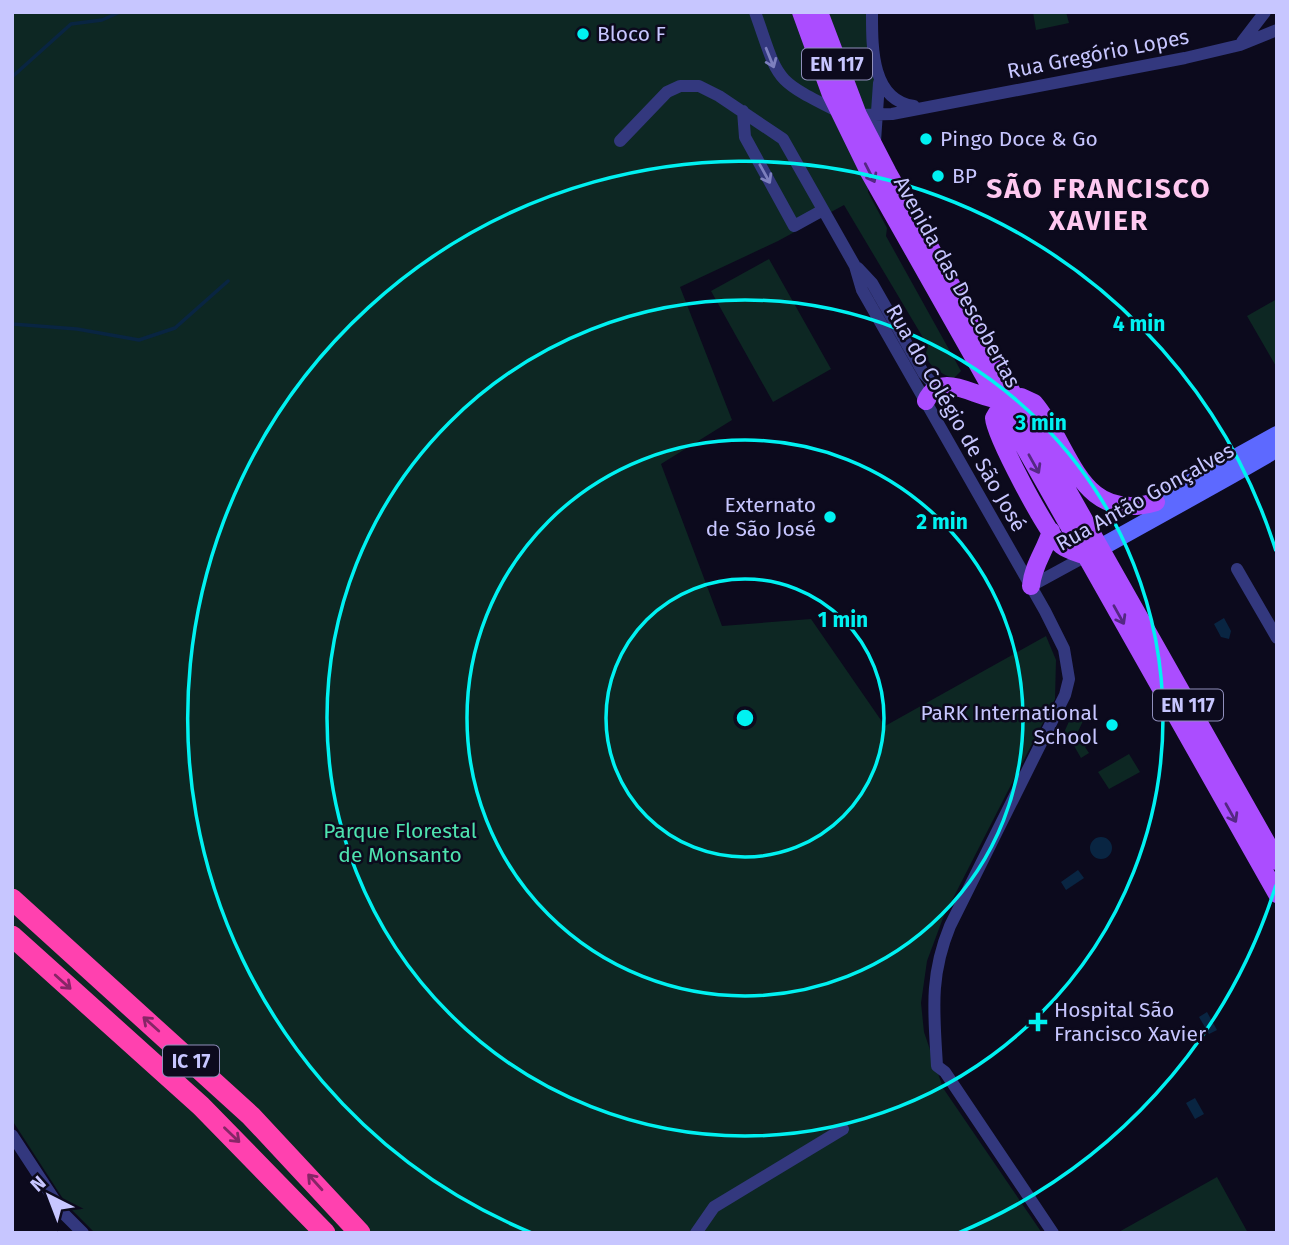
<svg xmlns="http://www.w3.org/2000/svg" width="1289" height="1245" viewBox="0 0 1289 1245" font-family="'Fira Sans',sans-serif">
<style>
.green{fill:#0d2723}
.water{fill:#092542}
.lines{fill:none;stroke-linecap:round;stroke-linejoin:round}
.stream{stroke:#092542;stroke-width:3.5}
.street{stroke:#33387e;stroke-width:12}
.secondary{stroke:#5d69ff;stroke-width:18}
.primary{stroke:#ab4dff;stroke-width:18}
.highway{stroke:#ff41af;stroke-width:21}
.oneway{stroke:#7d7fbe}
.oneway2{stroke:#542883}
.oneway3{stroke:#862666}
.ring{fill:none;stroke:#00f1f1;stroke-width:3.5}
.poi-dot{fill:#00f1f1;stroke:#0c0a1d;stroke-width:2.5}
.labels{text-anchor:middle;stroke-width:5;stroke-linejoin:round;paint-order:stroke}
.shield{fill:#0c0a1d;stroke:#8f8ebb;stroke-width:2}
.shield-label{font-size:19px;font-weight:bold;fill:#c7c6ff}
.poi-label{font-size:21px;fill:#c7c6ff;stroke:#0c0a1d;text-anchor:start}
.street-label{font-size:21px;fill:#c7c6ff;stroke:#0c0a1d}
.park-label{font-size:21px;fill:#4ee3af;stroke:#0c0a1d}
.district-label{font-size:28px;font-weight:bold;letter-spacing:2px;fill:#ffc8f0;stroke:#0c0a1d}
.centre{fill:#00f1f1;stroke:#0c0a1d;stroke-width:3.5}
.ring-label{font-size:21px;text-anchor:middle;font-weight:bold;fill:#00f1f1;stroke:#0c0a1d;stroke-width:5;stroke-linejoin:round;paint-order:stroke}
</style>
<rect width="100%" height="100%" fill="#0c0a1d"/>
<!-- green -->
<path class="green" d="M12,12H874L876,62L868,192L887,228L886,236L961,371L954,378C941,375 931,367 925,356L928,346L844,205L778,241L680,287L732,420L661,464L722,626L811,619L885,726L1046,636L1056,660L1055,699L943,918L927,961L921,1003L924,1032L943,1088L1042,1233H95L67,1205L12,1120Z
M1033,12H1066L1069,23L1036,30Z
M769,259L831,369L773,402L711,291Z
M1277,299V368L1247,316Z
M1072,715L1083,721L1072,744L1086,736L1091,744L1085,747L1089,753L1081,758L1073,744L1061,739Z
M1129,754L1140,772L1109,789L1098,772Z
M1217,1177L1248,1233H1117Z"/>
<!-- water -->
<path class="water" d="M1224,618L1231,631L1229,639L1221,637L1214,624Z
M1090 848a11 11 0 1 1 22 0a11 11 0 1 1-22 0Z
M1078,870L1084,878L1066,890L1061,882Z
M1207,1012L1217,1030L1209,1034L1199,1017Z
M1195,1098L1204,1114L1195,1119L1186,1103Z"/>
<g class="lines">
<!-- stream -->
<path class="stream" d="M12,77L71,24L102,20L120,12
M12,324L77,329L139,340L175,328L228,281"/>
<!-- street -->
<path class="street" d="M755,12C780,82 771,78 839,112
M872,12C872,47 871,100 914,106
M1242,42L1265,12
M743,111L745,137L794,226L823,210
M858,115L892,114L1185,58L1240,45L1277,30
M620,141L667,92L680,86H699L719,96L783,139L855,266L862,290L1045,611L1064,649L1069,679L1065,695L950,926C929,977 934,1013 937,1066L945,1072L1053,1233
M875,141L879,83
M858,268L872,283L924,374L936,387
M1237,569L1277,638
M1031,586L1086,556
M12,1135L63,1213L83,1233
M696,1233L714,1207L843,1129"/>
<!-- secondary -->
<path class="secondary" d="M1156,502L1277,435
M1089,554L1231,475L1269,453L1277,443"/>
<!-- primary -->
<path class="primary" d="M801,12L830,92L869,172L1277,894
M819,12L858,115L888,173L1277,861
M926,401C941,368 977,400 1003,400
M1086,556C1078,553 1067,550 1061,545C1047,534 995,435 994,418L1004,401L1021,397L1034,403C1072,447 1078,525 1156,502
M1031,586C1033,565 1045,551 1051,531"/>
<!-- highway -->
<path class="highway" d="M12,899L251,1116L360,1233
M12,936L201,1106L325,1233"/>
</g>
<!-- one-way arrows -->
<defs><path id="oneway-shaft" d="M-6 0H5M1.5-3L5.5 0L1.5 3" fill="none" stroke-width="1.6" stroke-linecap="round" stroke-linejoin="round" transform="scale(1.75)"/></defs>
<g class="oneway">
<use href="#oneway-shaft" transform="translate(770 58) rotate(68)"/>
<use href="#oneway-shaft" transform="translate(765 174) rotate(61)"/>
</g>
<g class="oneway2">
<use href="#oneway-shaft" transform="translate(870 173) rotate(63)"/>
<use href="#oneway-shaft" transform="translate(1034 464) rotate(61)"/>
<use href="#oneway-shaft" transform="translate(1119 615) rotate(61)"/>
<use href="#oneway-shaft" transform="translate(1231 813) rotate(61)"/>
</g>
<g class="oneway3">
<use href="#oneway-shaft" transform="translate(63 982) rotate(42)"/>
<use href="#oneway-shaft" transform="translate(151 1024) rotate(-138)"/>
<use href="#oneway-shaft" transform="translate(232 1135) rotate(44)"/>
<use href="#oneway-shaft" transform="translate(315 1182) rotate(-132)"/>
</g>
<!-- distance rings -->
<g class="ring">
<circle cx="745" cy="718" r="139"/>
<circle cx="745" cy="718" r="278"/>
<circle cx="745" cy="718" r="418"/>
<path d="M1276 885A557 557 0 0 1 958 1233M532 1233A557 557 0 1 1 1276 551"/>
</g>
<!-- markers -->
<g class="poi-dot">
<circle cx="583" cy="34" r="7"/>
<circle cx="926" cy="139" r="7"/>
<circle cx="938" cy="176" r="7"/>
<circle cx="830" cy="517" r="7"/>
<circle cx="1112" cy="725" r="7"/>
<path d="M1034.5 1011.5h7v7h7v7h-7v7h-7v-7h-7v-7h7z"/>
</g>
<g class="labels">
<!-- shield labels -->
<g class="shield">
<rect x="802" y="48.5" width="70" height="31" rx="5"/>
<rect x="1153" y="689.5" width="70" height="31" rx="5"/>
<rect x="163" y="1045.5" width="56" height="31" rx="5"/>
</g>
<g class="shield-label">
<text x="837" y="71">EN 117</text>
<text x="1188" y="712">EN 117</text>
<text x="191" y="1068">IC 17</text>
</g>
<!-- poi labels -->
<g class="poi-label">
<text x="597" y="41">Bloco F</text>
<text x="940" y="146">Pingo Doce &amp; Go</text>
<text x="952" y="183">BP</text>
<text x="816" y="512" text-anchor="end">Externato<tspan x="816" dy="24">de São José</tspan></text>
<text x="1098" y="720" text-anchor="end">PaRK International<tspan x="1098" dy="24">School</tspan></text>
<text x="1054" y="1017">Hospital São<tspan x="1054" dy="24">Francisco Xavier</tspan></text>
</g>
<!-- street labels -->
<g class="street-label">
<text transform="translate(1098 54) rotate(-11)" y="7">Rua Gregório Lopes</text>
<text transform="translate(957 282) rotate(61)" y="7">Avenida das Descobertas</text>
<text transform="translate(956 418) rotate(60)" y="7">Rua do Colégio de São José</text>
<text transform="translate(1145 497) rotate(-29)" y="7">Rua Antão Gonçalves</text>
</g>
<!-- park labels -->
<g class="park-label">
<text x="400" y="838">Parque Florestal<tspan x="400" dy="24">de Monsanto</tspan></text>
</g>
<!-- district labels -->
<g class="district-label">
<text x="1099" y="198">SÃO FRANCISCO<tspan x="1099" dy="32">XAVIER</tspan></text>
</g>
</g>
<circle cx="745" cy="718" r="10" class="centre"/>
<g class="ring-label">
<text x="1139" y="331">4 min</text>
<text x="1041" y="430">3 min</text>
<text x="942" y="529">2 min</text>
<text x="843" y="627">1 min</text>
</g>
<!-- border -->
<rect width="1289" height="1245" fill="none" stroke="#c7c6ff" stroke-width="28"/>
<!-- north arrow -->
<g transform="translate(49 1196) rotate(318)" stroke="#0c0a1d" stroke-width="5" paint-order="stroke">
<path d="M0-5L12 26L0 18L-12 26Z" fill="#c7c6ff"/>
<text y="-10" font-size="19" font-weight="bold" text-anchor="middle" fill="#c7c6ff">N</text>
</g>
</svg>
